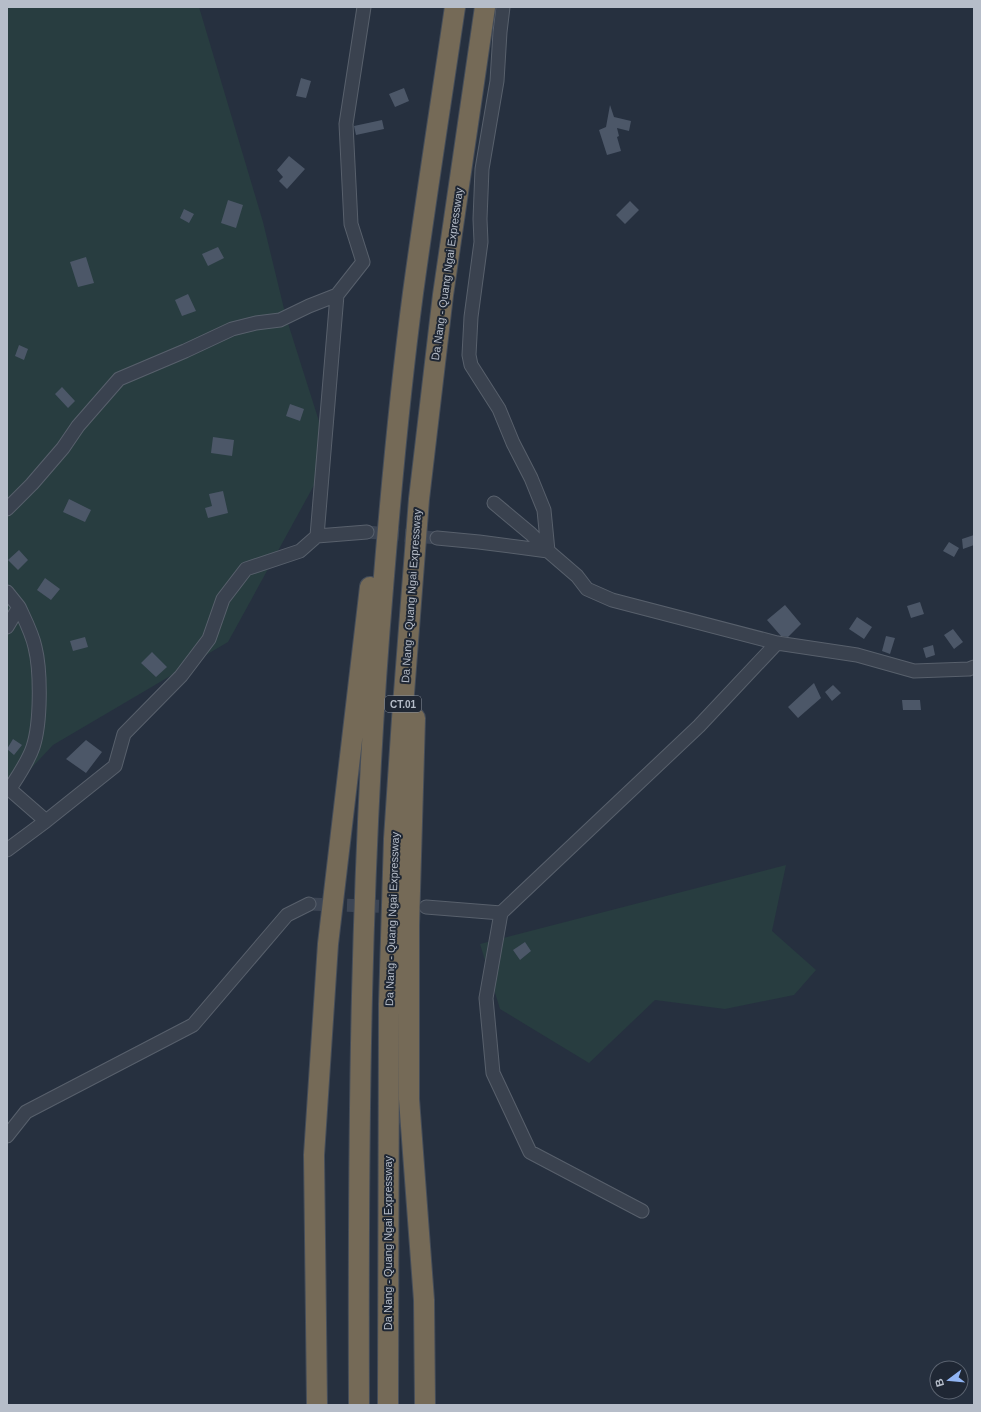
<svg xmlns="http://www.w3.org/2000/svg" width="981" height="1412" viewBox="0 0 981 1412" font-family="Arial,sans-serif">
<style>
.green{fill:#283d40}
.building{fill:#4c5768}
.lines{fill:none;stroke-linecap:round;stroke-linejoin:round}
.minor-tunnel{stroke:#3c4554;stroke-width:13;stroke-dasharray:13 6;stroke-linecap:butt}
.minor-casing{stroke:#58606c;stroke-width:15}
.highway-casing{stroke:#454d59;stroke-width:22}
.minor{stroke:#3a424f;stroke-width:13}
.highway{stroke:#756a57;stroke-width:20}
.labels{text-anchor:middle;stroke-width:4;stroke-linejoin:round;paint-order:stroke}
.shield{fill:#1f2734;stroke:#89909c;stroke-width:1}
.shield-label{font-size:10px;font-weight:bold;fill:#b6bdc9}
.street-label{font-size:11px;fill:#b6bdc9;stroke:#1f2734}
</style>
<rect width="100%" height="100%" fill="#26303f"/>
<!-- green -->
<path class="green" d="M7,7H199L263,222L286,317L330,456L228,642L53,745L7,794Z
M786,865L772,931L816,970L794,995L725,1009L655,1000L589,1063L500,1009L480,944Z"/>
<!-- building -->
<path class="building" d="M301,78L311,81L306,98L296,96Z
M404,88L409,101L395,107L389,94Z
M610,105L614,117L631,121L629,131L617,128L619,136L617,137L621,151L607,155L599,130L606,127Z
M382,120L384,129L356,135L354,126Z
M289,156L305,169L287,189L279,181L283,177L277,170Z
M228,200L243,205L236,228L221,223Z
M630,201L639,210L625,224L616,215Z
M184,209L194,214L189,223L180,218Z
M218,247L224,258L208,266L202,254Z
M86,257L94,283L78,287L70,262Z
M188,294L196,311L182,316L175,300Z
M19,345L28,349L24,360L15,356Z
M62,387L75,401L68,408L55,394Z
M290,404L304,409L300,421L286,416Z
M213,437L234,440L232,456L211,453Z
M223,491L228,513L208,518L205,508L212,506L209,494Z
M69,499L91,510L85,522L63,512Z
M974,535V545L963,549L962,539Z
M949,542L959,548L954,557L943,551Z
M19,550L28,560L18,570L8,560Z
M45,578L60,589L51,600L37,590Z
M920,602L924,614L911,618L907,606Z
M785,605L801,624L788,637L781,636L767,620Z
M857,617L872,627L864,639L849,629Z
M953,629L963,642L954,649L944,635Z
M886,636L895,638L890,654L882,651Z
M85,637L88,647L73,651L70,641Z
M933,645L935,655L926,658L923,648Z
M152,652L167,667L156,677L141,663Z
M814,683L821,698L798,718L788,707Z
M833,685L841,693L832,701L825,692Z
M902,700H920L921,710H903Z
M13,739L22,745L14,755L7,749Z
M86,740L102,752L86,773L66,759Z
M525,942L531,951L520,960L513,950Z"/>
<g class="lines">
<!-- minor-tunnel -->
<path class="minor-tunnel" d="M367,532L437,538
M309,904L400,907"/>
<!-- minor casing -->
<g class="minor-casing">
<path id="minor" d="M494,503L531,534L548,551L577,576L587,589L612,600L777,643L857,655L914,671L969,669L974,667
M7,509L32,484L63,448L78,426L119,379L185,351L232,329L256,323L280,320L309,306L337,295L363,262L351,224L346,124L364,7
M317,536L337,295
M437,538L479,542L548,551L544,510L531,478L513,443L499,409L471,365L469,355L471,317L481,242L480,219L482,169L497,81L500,32L503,7
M7,592L19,607L7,627
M7,787L46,821
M9,790C18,776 28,762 33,747C41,723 41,671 35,647C32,633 25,620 19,607
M7,850L46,821L115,766L124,734L181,676L209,639L223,599L246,569L300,551L317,536L367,532
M426,907L501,913L699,726L777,643
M501,913L486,998L493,1073L530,1152L642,1211
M7,1136L26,1112L193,1025L287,915L309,904"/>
</g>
<!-- highway casing -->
<g class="highway-casing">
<path id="highway" d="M415,718L409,926V1099L424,1300L425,1405
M317,1405L314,1155L328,944L370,587
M359,1405C358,1132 360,859 383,588C391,489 400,391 413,293C426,198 441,102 455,7
M388,1405L389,1004L394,839L402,719L419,499L443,295L485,7"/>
</g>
<!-- minor -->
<use href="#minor" class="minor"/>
<!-- highway -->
<use href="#highway" class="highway"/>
</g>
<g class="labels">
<!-- shield labels -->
<rect class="shield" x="385" y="696" width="36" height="16" rx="3"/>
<g class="shield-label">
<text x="403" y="708">CT.01</text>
</g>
<!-- street labels -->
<g class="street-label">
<text transform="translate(447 274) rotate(-82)" y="4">Da Nang - Quang Ngai Expressway</text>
<text transform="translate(411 596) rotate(-86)" y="4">Da Nang - Quang Ngai Expressway</text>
<text transform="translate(392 919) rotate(-88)" y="4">Da Nang - Quang Ngai Expressway</text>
<text transform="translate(388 1243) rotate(-90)" y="4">Da Nang - Quang Ngai Expressway</text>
</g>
</g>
<!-- border -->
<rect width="981" height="1412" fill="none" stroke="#b6bdc9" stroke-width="16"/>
<!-- north arrow -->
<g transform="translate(949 1380) rotate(254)"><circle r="19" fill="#1f2734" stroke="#5b6370"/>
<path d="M0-3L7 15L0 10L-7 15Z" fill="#91b5f4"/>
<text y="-6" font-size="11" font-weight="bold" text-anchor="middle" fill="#b6bdc9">B</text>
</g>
</svg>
